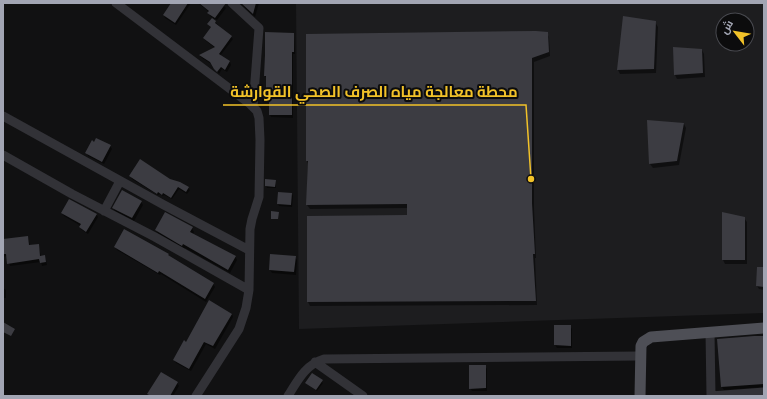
<svg xmlns="http://www.w3.org/2000/svg" width="767" height="399" viewBox="0 0 767 399" font-family="'Roboto Condensed',Cairo,sans-serif">
<style>
.built{fill:#1d1d1f;fill-rule:evenodd}
.shadow{fill:#0007}
.building{fill:#3c3c42}
.lines{fill:none;stroke-linecap:round;stroke-linejoin:round}
.minor{stroke:#323237;stroke-width:9}
.major{stroke:#4e4f56;stroke-width:11}
.leader{fill:none;stroke:#f2c229;stroke-width:1.5}
.callout-dot{fill:#f2c229;stroke:#0c0c0d;stroke-width:1.5}
.callout-label{font-size:15px;text-anchor:middle;font-weight:bold;fill:#f2c229;stroke:#0c0c0d;stroke-width:4;stroke-linejoin:round;paint-order:stroke}
</style>
<rect width="100%" height="100%" fill="#111112"/>
<!-- built -->
<path class="built" d="M296,3H764V313L299,329ZM723,20H747V44H723Z"/>
<!-- shadow -->
<path class="shadow" d="M172,3H191L176,25L165,18L164,15Z
M198,3H221L226,8L217,20L210,16L209,12Z
M240,3H259L255,17Z
M215,22L233,39L220,56L230,62L231,65L227,72L222,69L219,74L213,65L202,58L200,56L215,48L206,41L204,38L212,28L209,24Z
M655,22L658,27L656,73L620,74L618,70Z
M547,33L549,37L550,56L534,62V208L536,258H535L537,305L310,306L308,302V217L408,216V208L310,209L307,205L308,164L307,161V35Z
M293,34L294,37L295,54H293V118L271,117L270,115V98H268L267,96V79L265,76Z
M702,50L704,54L705,77L677,79L675,75Z
M648,121L684,124L686,128L679,165L653,168L650,164Z
M110,146L112,149L104,164L88,156L87,153Z
M130,176L170,180L188,188L190,190L187,194L179,189L172,199L164,195L163,196L160,194L158,195L132,179Z
M275,181L276,188H267L266,186Z
M292,194L293,196L292,207L279,206L278,204Z
M141,202L143,205L134,221L115,211L113,208Z
M62,213L96,214L98,217L88,234L82,230L80,227L81,226L64,216Z
M723,213L744,218L747,222V264H725L723,260Z
M192,228L194,232L193,234L235,256L237,260L230,273L185,248V249L158,234L156,230Z
M28,237L30,246L38,245L41,256H45L47,265L42,266L41,262L10,266L7,256L3,257V241Z
M115,247L213,284L215,287L206,302L161,274L160,275L117,250Z
M295,257L297,260L296,275L272,273L270,270Z
M764,268V290L759,289L757,286Z
M3,288L6,290V298H3Z
M232,314L233,317L215,349L206,344L191,371L176,363L174,360L186,343Z
M555,326H570L572,329V348H557L555,345Z
M764,337V387L724,390L722,387Z
M485,366L487,369V391H472L470,388Z
M161,373L177,383L179,386L173,396H150L149,394Z
M312,374L323,383L317,391L307,383Z
M514,395H530V396H514Z"/>
<!-- building -->
<path class="building" d="M171,3H188L175,23L163,15Z
M199,3H226L215,18L207,13L209,11Z
M241,3H256L253,14Z
M623,16L656,21L654,69L617,70Z
M212,18L216,21L215,23L232,36L219,54L230,61L225,70L221,67L217,72L214,69L210,62L199,55L215,47L203,38L211,27L207,24Z
M536,31L548,32L549,52L532,58V203L535,254H533L536,301L307,302V216L407,215V204L306,205L308,161H306V34Z
M265,32L294,33V52H292V115H269V96H266V76H264L265,55Z
M673,47L702,49L703,73L674,75Z
M647,120L684,123L677,161L649,164Z
M96,138L111,145L102,162L85,153L92,140L94,142Z
M140,159L170,179L180,182L189,187L186,192L178,187L171,198L163,193L162,195L158,192L157,194L129,176Z
M265,179L276,180L275,187L265,186Z
M122,190L142,201L132,218L112,208Z
M278,192L292,193L291,205L277,204Z
M69,199L97,214L86,232L79,227L81,224L61,213Z
M271,211L279,212L278,219H271Z
M165,212L193,227L190,232L236,256L228,270L183,244L182,246L155,230Z
M722,212L745,217V260H722Z
M124,229L169,254L168,255L214,283L205,299L159,271L158,273L114,247Z
M28,236L29,245L39,244L40,256L45,255L46,262L40,263L39,259L7,264L6,254H3V239Z
M270,254L296,256L294,272L269,270Z
M757,267H764V287L756,286Z
M209,300L232,314L213,346L204,342L189,369L173,360L184,340L186,342Z
M3,322L15,329L11,336L3,332Z
M554,325H571V346L554,345Z
M754,336H764V384L721,387L717,339Z
M469,365H486V388L469,389Z
M161,372L178,382L170,396H151L147,394Z
M312,373L323,380L316,390L305,383Z"/>
<g class="lines">
<!-- minor -->
<path class="minor" d="M116,3L250,104L257,111L259,118L260,140L259,197L252,219L250,229L249,290L246,308L239,329L196,396
M232,3L259,28L253,107
M3,116L164,205L249,250
M3,155L72,194L155,237L249,290
M104,211L120,181
M710,332L711,396
M315,362L363,396
M288,396C298,380 305,365 324,359L639,356
M711,396L764,392"/>
<!-- major -->
<path class="major" d="M640,396L641,346L643,342L651,337L764,328"/>
</g>
<!-- callouts -->
<path class="leader" d="M531 179L526 105H223"/>
<circle class="callout-dot" cx="531" cy="179" r="4"/>
<g class="callout-label">
<text x="374" y="97">محطة معالجة مياه الصرف الصحي القوارشة</text>
</g>
<!-- border -->
<rect width="767" height="399" fill="none" stroke="#a2a5b3" stroke-width="8"/>
<!-- north arrow -->
<g transform="translate(735 32) rotate(301)"><circle r="19" fill="#0c0c0d" stroke="#48494f"/>
<path d="M0-3L7 15L0 10L-7 15Z" fill="#f2c229"/>
<text y="-6" font-size="11" font-weight="bold" text-anchor="middle" fill="#a2a5b3">ش</text>
</g>
</svg>
